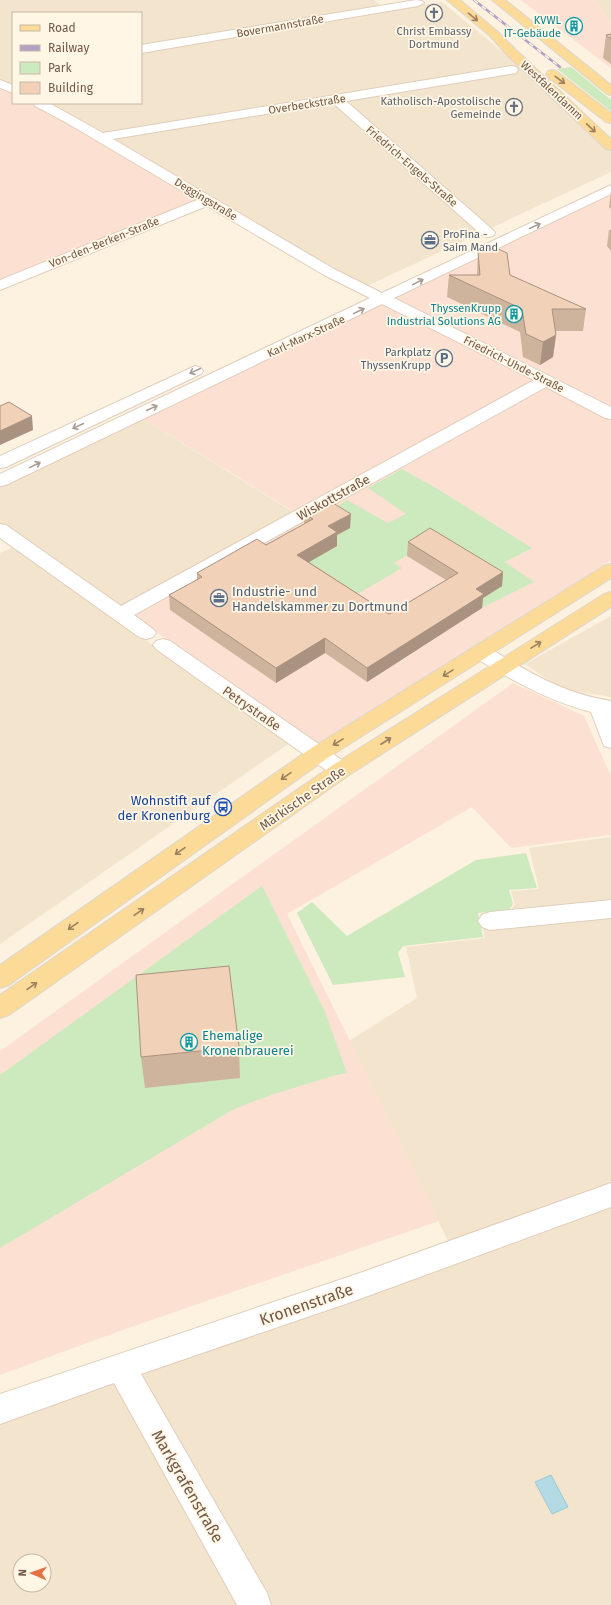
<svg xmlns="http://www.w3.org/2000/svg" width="611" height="1605" viewBox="0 0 611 1605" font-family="'Fira Sans',sans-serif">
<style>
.residential{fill:#f3e4ce;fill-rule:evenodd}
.commercial{fill:#fce1d3}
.green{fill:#cde9be}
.water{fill:#b4dbe5;stroke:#9bcad6}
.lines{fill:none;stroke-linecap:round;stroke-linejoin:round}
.minor-casing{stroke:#e0cebb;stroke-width:2}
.major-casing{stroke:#ddd7d3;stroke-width:2}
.minor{fill:#fff;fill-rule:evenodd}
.major{fill:#fbdb97;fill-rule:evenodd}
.rail-casing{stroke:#b59fc4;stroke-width:2.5}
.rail{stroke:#fff6e5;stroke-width:1.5;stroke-dasharray:5;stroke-linecap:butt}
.wall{fill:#cfb49d}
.shaded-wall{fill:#a99280}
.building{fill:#f1d1b7;stroke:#a99280}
.oneway{stroke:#9b7f5f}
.oneway2{stroke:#aa9b91}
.labels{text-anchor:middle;stroke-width:3.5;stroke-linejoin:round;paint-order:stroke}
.far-culture-label{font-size:11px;fill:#0d838f;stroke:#fff6e5;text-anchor:end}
.far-street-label{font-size:11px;fill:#725847;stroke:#fff6e5}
.far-worship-label{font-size:11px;fill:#5b616d;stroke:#fff6e5}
.far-service-label{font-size:11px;fill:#4e5e75;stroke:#fff6e5;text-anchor:start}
.street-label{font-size:13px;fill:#725847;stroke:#fff6e5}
.service-label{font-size:13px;fill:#4e5e75;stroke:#fff6e5;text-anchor:start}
.transit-label{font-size:13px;fill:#164399;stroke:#fff6e5;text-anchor:end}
.culture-label{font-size:13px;fill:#0d838f;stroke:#fff6e5;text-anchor:start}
.near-street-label{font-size:16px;fill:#725847;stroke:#fff6e5}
</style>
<rect width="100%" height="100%" fill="#fcf2df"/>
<!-- residential -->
<path class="residential" d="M0,0H374L387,10L442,2L516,63L611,152V172L367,286L329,267L45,103H141V13H13V87L0,81Z
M595,0H611V21H609Z
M142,418L293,512L121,608L0,525V486Z
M13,547L291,742L0,944V553Z
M611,616V697L562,689L525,664Z
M611,837V1605H0V1420L457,1259L349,1041L417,998L406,947L485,938L480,914L510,911L515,904L511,891L539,889L529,848ZM20,1561H44V1585H20Z"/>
<!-- commercial -->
<path class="commercial" d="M521,0H595L609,21H611V68Z
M0,87L13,93V103H32L201,199L0,281Z
M611,193V561L453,662L318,745L131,615L304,518L142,418Z
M513,683L584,716L611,776V835L511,848L472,807L287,914L439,1221L117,1332L0,1375V1051Z"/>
<!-- green -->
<path class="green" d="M571,67L611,100V111L557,69Z
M402,469L436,488L532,548L505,562L534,582L482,608L474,603L410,543L408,544V547L416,550L394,563L402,568L346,601L288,563L350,528L327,513L347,500L388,523L406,514L368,488Z
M526,853L537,888L509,890L513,904L509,910L478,913L483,937L403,946L398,953L405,977L333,985L297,913L312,902L347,936L476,860Z
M262,886L325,1012L347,1073L336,1075L271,1095L234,1109L0,1248V1075Z"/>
<!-- water -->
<path class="water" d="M551,1475L568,1507L552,1514L535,1482Z"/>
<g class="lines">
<!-- minor casing -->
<g class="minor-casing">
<path id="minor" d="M416,0L422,1L424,3L418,6L141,53V45Z
M512,66L516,67L518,70L516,73L346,101L493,230L495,233L493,236L488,237L483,236L333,103L113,139L334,269L382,293L611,185V194L394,298L611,407V419L605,418L546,387L134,615L153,629L156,633L153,637L146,639L139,637L0,538V524L6,525L121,606L534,380L382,304L6,485L0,486V474L370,298L324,275L207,206L0,290V280L197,200L67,123L35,106L33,103H49L103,133Z
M0,80L13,85V93L0,88Z
M195,366L201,368L203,371L201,374L6,467L0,468V456Z
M163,639L170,641L349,765L352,770L349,775L341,777L333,775L156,649L153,645L156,641Z
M481,646L488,647C527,672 565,694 611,701V748L604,746L591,712C547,700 511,680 474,657L471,652L474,647Z
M611,900V918L490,930L482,927L478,921L482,915L490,912Z
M611,1183V1207L357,1300L141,1374L267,1593L271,1605H237L114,1383L0,1424V1394L357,1274Z"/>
</g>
<!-- major casing -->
<g class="major-casing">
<path id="major" d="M447,0H460L498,32L516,50L611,139V150L606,149L508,56L490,36Z
M492,0H505L611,85V95L607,94Z
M552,70L556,71L611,113V123L606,122L548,77L546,74L548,71Z
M611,564V578L326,759L9,985L0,988V965L310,749L604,566Z
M611,592V607L349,775L9,1015L0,1018V995L333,765L604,594Z"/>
</g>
<!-- minor -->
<use href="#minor" class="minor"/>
<!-- major -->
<use href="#major" class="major"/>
<!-- rail casing -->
<g class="rail-casing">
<path id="rail" d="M474,0L560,67"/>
</g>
<!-- rail -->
<use href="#rail" class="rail"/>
</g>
<!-- wall -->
<path class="wall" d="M611,34V64L603,58L606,35Z
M611,191V209L609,207Z
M609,230H611V251L607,246Z
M478,252L510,275L586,309L583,331H555L556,335L553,357L540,365L523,357L520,332L447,297L449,275H477Z
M304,513L350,528L337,535V546L309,562L389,614L446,580L407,556L408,542L503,572L502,586L483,598L482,608L367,682L325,653L276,683L170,610L169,595L197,580V573L266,545L304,524Z
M239,1047L240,1078L145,1088L141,1057Z"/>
<!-- shaded-wall -->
<path class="shaded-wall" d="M556,335L553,357L540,365L543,342Z
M32,416L33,430L0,445V431Z
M351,514L350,528L337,535V546L297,569V555L328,526Z
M503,572L502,586L483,598L482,608L367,682V668L476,589Z
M325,638V653L276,683V668Z"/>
<!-- building -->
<path class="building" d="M611,34V39L606,35Z
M492,246L507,253L510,275L586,309H552L556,335L543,342L526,334L522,309L449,275H480L478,252Z
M9,402L32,416L0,431V406Z
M328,500L351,514L328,526L337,532L297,555L389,614L458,573L408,542L430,528L503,572L476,589L484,594L367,668L325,638L276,668L169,595L202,577L197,573L257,539L266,545L313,519L304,513Z
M229,966L239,1047L141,1057L136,975Z"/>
<!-- one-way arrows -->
<defs><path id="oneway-shaft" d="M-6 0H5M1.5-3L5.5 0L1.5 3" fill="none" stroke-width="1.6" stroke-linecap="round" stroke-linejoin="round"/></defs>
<g class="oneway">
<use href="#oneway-shaft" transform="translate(473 17) rotate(39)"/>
<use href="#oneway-shaft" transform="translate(560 80) rotate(37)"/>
<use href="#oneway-shaft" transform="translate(591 128) rotate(44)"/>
<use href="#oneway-shaft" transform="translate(536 645) rotate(-32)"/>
<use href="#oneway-shaft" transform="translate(448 673) rotate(148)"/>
<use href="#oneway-shaft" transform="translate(386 741) rotate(-33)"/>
<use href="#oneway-shaft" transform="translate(338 742) rotate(148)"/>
<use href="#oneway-shaft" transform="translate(286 776) rotate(145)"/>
<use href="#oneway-shaft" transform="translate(180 851) rotate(145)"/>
<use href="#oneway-shaft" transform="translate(139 912) rotate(-35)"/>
<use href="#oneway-shaft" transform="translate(73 926) rotate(145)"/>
<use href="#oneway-shaft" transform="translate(32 986) rotate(-35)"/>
</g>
<g class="oneway2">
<use href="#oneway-shaft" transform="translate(535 226) rotate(-25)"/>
<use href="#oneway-shaft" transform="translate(418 282) rotate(-26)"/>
<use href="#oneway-shaft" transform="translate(359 311) rotate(-26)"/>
<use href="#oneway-shaft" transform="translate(195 371) rotate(155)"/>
<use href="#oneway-shaft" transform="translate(152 408) rotate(-25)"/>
<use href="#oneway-shaft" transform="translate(78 426) rotate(155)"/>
<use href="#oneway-shaft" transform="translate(35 465) rotate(-26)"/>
</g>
<!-- icons -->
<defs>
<g id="church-ring" transform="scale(0.9)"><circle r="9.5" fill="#fff6e5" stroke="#6b7280" stroke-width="1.5"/><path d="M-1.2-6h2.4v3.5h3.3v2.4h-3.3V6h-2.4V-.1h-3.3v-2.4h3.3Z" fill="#6b7280"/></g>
<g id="building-ring" transform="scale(0.9)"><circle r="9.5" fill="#fff6e5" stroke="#0f9aa8" stroke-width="1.5"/><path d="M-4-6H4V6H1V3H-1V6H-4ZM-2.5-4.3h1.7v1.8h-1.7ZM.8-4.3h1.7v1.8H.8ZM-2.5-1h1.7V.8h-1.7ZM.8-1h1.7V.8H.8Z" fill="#0f9aa8"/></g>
<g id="office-ring" transform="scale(0.9)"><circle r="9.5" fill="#fff6e5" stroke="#5c6f8a" stroke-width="1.5"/><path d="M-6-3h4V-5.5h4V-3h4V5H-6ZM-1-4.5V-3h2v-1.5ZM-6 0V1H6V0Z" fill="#5c6f8a"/></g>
<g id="parking-ring" transform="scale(0.9)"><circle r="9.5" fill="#fff6e5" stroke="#5c6f8a" stroke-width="1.5"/><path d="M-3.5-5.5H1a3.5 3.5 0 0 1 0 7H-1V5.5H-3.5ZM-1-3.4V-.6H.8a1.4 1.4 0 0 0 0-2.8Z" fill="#5c6f8a"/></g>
<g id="bus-ring" transform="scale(0.9)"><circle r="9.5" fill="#fff6e5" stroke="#1a4fb4" stroke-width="1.5"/><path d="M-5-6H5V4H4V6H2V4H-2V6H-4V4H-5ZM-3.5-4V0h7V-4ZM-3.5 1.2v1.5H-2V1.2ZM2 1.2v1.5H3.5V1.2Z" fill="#1a4fb4"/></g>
</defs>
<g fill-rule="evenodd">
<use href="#church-ring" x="434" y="13"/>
<use href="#building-ring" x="574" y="26"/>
<use href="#church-ring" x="514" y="107"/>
<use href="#office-ring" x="430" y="240"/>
<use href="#building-ring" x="514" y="314"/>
<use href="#parking-ring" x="444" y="358"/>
<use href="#office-ring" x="219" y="598"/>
<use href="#bus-ring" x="223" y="807"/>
<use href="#building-ring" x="189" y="1042"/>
</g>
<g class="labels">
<!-- far-culture labels -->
<g class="far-culture-label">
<text x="561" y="24">KVWL<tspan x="561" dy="13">IT-Gebäude</tspan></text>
<text x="501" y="312">ThyssenKrupp<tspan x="501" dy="13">Industrial Solutions AG</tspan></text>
</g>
<!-- far-street labels -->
<g class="far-street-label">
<text transform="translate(280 26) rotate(-10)" y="4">Bovermannstraße</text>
<text transform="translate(552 90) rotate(43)" y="4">Westfalendamm</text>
<text transform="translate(307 104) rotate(-9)" y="4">Overbeckstraße</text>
<text transform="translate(412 166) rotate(41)" y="4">Friedrich-Engels-Straße</text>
<text transform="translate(206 199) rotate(31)" y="4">Deggingstraße</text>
<text transform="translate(104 242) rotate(-22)" y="4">Von-den-Berken-Straße</text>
<text transform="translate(306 336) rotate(-25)" y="4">Karl-Marx-Straße</text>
<text transform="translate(514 364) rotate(27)" y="4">Friedrich-Uhde-Straße</text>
</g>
<!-- far-worship labels -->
<g class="far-worship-label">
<text x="434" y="35">Christ Embassy<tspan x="434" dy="13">Dortmund</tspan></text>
<text x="501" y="105" text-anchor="end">Katholisch-Apostolische<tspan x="501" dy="13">Gemeinde</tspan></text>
</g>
<!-- far-service labels -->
<g class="far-service-label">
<text x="443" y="238">ProFina -<tspan x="443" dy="13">Saim Mand</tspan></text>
<text x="431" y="356" text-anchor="end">Parkplatz<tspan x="431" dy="13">ThyssenKrupp</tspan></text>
</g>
<!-- street labels -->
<g class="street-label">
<text transform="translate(333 497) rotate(-29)" y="5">Wiskottstraße</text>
<text transform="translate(252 708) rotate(35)" y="5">Petrystraße</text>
<text transform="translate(302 798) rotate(-35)" y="5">Märkische Straße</text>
</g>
<!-- service labels -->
<g class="service-label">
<text x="232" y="596">Industrie- und<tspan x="232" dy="15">Handelskammer zu Dortmund</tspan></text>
</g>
<!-- transit labels -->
<g class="transit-label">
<text x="210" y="805">Wohnstift auf<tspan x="210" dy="15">der Kronenburg</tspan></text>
</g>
<!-- culture labels -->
<g class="culture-label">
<text x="202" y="1040">Ehemalige<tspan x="202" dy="15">Kronenbrauerei</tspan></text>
</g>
<!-- near-street labels -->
<g class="near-street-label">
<text transform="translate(306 1304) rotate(-19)" y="6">Kronenstraße</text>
<text transform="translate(188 1486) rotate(60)" y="6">Markgrafenstraße</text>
</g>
</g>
<!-- legend -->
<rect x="12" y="12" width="130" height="92" fill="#fff6e5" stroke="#c7b7a6"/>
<rect x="20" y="25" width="20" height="6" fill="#fbdb97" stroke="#c7b7a6"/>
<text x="48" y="32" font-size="12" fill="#725847">Road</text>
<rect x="20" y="45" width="20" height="6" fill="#b59fc4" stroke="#c7b7a6"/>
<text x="48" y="52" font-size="12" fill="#725847">Railway</text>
<rect x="20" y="62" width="20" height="12" fill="#cde9be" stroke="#c7b7a6"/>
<text x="48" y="72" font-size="12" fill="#725847">Park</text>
<rect x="20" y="82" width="20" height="12" fill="#f1d1b7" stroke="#c7b7a6"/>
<text x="48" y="92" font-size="12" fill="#725847">Building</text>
<!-- north arrow -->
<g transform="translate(32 1573) rotate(272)"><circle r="19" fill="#fff6e5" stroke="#c7b7a6"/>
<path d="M0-3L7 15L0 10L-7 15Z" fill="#e77043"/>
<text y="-6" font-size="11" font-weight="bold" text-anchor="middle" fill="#725847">N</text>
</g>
</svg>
